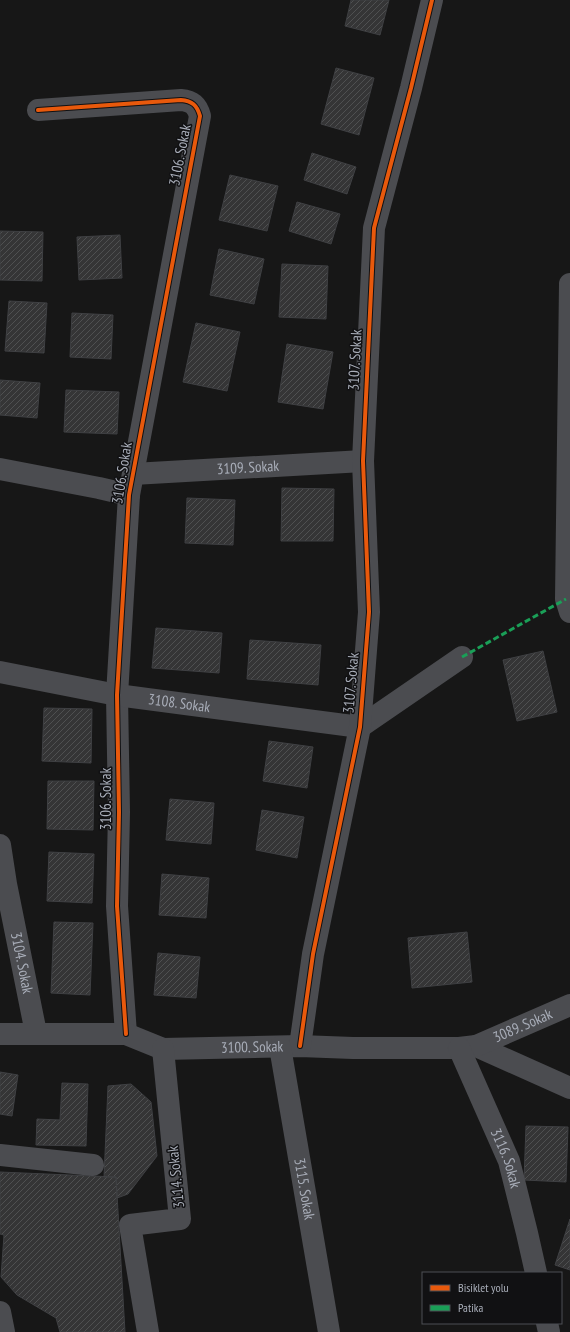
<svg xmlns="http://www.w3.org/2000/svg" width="570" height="1332" viewBox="0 0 570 1332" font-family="'PT Sans Narrow',sans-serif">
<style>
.building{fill:url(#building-hatch);stroke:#3f4043}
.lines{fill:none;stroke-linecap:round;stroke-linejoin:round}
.minor{stroke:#4b4c50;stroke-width:22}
.quiet{stroke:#1a9f57;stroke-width:3;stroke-dasharray:6 3;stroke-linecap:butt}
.cycleway-casing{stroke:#111113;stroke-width:6}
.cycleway{stroke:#e8590c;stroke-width:4}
.labels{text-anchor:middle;stroke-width:3;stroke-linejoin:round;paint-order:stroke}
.street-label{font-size:15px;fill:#a8adb8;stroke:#111113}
</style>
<defs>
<pattern id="building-hatch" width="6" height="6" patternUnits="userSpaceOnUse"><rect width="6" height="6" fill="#353536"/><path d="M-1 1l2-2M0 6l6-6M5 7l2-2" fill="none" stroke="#4f5051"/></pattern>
</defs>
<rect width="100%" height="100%" fill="#171717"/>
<!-- building -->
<path class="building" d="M351,0H389L380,35L345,26Z
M336,68L374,78L359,135L321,124Z
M312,153L356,167L347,194L304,180Z
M230,175L278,186L267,231L219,220Z
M297,202L340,214L331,244L289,231Z
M0,231L43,232L42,281L0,280Z
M120,235L122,278L79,280L77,237Z
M219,249L264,259L254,304L210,295Z
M282,264L328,266L326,319L279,317Z
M9,301L47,303L44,353L5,351Z
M72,313L113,315L111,359L70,357Z
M196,323L240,332L227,391L183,382Z
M287,344L333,352L323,409L278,402Z
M0,380L40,383L37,418L0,415Z
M66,390L119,392L117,434L64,432Z
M282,488L334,489L333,541H281Z
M187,498L235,500L233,545L185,543Z
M156,628L222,633L219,673L152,668Z
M250,640L321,645L318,685L247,679Z
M543,651L557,712L517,721L503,660Z
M44,708L92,709L91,763L42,761Z
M269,741L313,747L307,788L263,781Z
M48,781H94L93,830L47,829Z
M170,799L214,803L211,844L166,840Z
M262,810L304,817L297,858L256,850Z
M49,852L94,854L92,903L47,901Z
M162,874L209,878L206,918L159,915Z
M54,922L93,923L90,995L51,993Z
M467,932L472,982L412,988L408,938Z
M158,953L200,957L196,998L154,995Z
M0,1072L18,1075L12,1116L0,1114Z
M62,1083L88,1084L86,1146L36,1145L37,1119L60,1120Z
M131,1084L151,1102L157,1156L128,1194L117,1198L116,1177H104L108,1086Z
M526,1126L568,1127L566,1182L524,1180Z
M0,1172L116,1177L125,1332H60L56,1318L17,1295L1,1277L4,1235L0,1234Z
M570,1219V1270L555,1265Z"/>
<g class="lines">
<!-- minor -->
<g class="minor">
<path d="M38,110L181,100C192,101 197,105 200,116L129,495L117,695L119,812L117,906L126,1034"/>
<path d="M570,284L566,599L570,612"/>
<path d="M0,469L99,488L129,495"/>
<path id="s1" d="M133,474L363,461"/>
<path id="s2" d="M0,672L117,695L360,727"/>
<path d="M360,727L462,657"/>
<path id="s3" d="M0,845L6,884L36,1033"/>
<path id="s4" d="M0,1034H126L163,1049L300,1046L353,1048H459L476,1046L570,1088"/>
<path d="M300,1046L313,954L360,727L369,612L363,461L374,228L411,88L432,0"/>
<path id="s5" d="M476,1046L570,1005"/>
<path id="s6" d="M280,1047L329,1332"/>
<path id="s7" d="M459,1048L509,1161L527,1233L536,1273"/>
<path d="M0,1155L93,1165"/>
<path d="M0,1312L4,1332"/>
<path d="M547,1323L549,1332"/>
<path d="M148,1332L130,1225L180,1219L163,1049"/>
</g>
<!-- quiet -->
<path class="quiet" d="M462,657L566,599"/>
<!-- cycleway casing -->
<g class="cycleway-casing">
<path id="cycleway" d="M38,110L181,100C192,101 197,105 200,116L129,495L117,695L119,812L117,906L126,1034
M300,1046L313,954L360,727L369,612L363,461L374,228L411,88L432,0"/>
</g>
<!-- cycleway -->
<use href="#cycleway" class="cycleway"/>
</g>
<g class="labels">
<!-- street labels -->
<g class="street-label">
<text transform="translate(180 155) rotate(-79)" y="5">3106. Sokak</text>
<text transform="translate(355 360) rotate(-87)" y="5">3107. Sokak</text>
<text dy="5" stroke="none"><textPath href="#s1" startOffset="115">3109. Sokak</textPath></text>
<text transform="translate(122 473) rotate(-81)" y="5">3106. Sokak</text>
<text transform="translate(351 683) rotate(-85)" y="5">3107. Sokak</text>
<text dy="5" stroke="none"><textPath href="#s2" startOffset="182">3108. Sokak</textPath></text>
<text transform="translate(106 799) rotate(-90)" y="5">3106. Sokak</text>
<text dy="5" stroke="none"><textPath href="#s3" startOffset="120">3104. Sokak</textPath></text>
<text dy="5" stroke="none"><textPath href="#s5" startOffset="51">3089. Sokak</textPath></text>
<text dy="5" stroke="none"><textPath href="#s4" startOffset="255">3100. Sokak</textPath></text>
<text dy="5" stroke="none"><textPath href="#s7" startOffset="120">3116. Sokak</textPath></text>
<text transform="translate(176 1177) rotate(-96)" y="5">3114. Sokak</text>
<text dy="5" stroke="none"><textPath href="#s6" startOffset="144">3115. Sokak</textPath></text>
</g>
</g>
<!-- legend -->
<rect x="422" y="1272" width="140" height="52" fill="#111113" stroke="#4d4f55"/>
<rect x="430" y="1285" width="20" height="6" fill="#e8590c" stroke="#4d4f55"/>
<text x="458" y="1292" font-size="12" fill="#a8adb8">Bisiklet yolu</text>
<rect x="430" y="1305" width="20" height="6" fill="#1a9f57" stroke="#4d4f55"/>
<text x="458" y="1312" font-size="12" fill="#a8adb8">Patika</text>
</svg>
